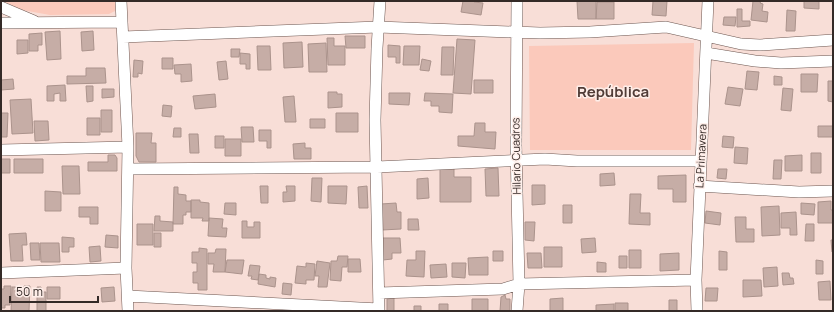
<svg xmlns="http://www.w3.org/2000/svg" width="834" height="312" viewBox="0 0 834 312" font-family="Manrope,sans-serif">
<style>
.green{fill:#fbc9bb}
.building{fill:#c6ada6;stroke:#ab938c}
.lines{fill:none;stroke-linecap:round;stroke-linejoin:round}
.minor-casing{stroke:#6d5751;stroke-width:12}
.minor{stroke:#fff;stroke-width:11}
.labels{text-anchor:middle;stroke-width:3;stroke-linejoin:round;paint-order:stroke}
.street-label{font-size:11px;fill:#342a27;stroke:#feeee9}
.district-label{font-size:15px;font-weight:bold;fill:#513c37;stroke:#feeee9}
</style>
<rect width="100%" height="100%" fill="#f8ded7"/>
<!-- green -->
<path class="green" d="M3,1H116V2L115,11L109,14L50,15L22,10Z
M694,43L691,150H530L529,46Z"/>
<!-- building -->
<path class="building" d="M463,1H474V2L483,3L481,15L461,12Z
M577,1H596V19H578Z
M653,1H667L666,16L652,15Z
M753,1H761L760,3L763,4L762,11L768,12L767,22L751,20Z
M804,1H819V9L804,8Z
M597,2H614V19H596Z
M737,9H742V21H750V26L737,27Z
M787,10L796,11L795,31H786Z
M724,17H736L735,26L723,25Z
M60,31L61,59L47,60L45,32Z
M93,31L94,50L82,51L81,32Z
M42,33V45H38V51H29V34Z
M345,36H365V48H346Z
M327,38H334V46H345V65H328Z
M457,39L475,40L471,94L453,93Z
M17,40H28V53L17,54Z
M302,42L303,67L284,68L283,43Z
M326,43L327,72H309L308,44Z
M388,45L400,46V63H396V57H388Z
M257,46H270L271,70H258Z
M404,46H420L419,65H403Z
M442,47H454L453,75H441Z
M231,49H240L239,57H231Z
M240,53L250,54V69H246V64H240Z
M162,58H173V69H162Z
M422,59L431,61L429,71L420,70Z
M134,60L143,61L142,74L138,73V77H133Z
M226,61L228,79L219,80L217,62Z
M191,64L192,81L181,82V74H175L174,65Z
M86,68H105L106,83L67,84V76H86Z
M747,71L759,72L757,90L745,89Z
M801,74H818L817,92H801Z
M774,76L782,77V85H774Z
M13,79L14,89L1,90V80Z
M474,80H493V93H474Z
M828,81H833V102L828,101Z
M65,85L66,101H60V93L54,94V101H47V86Z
M86,86H93V101L87,102Z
M728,87L743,89L740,106L725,104Z
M783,88L793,89L791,111L781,110Z
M102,89H114V97L102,98Z
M328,92H337V94H342V107L328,108Z
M389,93H410L409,105L389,104Z
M425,93L453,94L452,113L439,112V106H431V101H424Z
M215,94L216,107L195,109L193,96Z
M294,96L296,122H285L283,97Z
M31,99L33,133L12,134L10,100Z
M163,105L172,106L171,117L162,116Z
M101,110H112V132H101Z
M1,113H8L7,137H1Z
M336,113H358V132H336Z
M87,118H100V135H87Z
M310,119H325V128H310Z
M34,121H48L49,140L35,141Z
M475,123H485V132H496L495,149L458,146V136H474Z
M818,126H833V137H818Z
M241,127H253L254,142H242Z
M174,128H181V137H173Z
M259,130H271V148H267V141H259Z
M136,133H152L151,143H156V162H139L136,156Z
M189,134H198L199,153H190Z
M215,136H224V148H215Z
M723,136L734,137L733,148L722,147Z
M225,139H241V156H225Z
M305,143V148H311V159H294L293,144Z
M735,147L748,148L747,164L734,163Z
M811,153H821V173H811Z
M108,155H115L117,158V171H88V162H108Z
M802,155V171H785V156Z
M1,159H10V173H1Z
M14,159H43V173H14Z
M774,160H782L781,179H773Z
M62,166H79L80,194H63Z
M440,167H454V177H471V202H440Z
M498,168L499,196H486L485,169Z
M718,169H727L726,179L717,178Z
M614,173L615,185L600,186V174Z
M686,175V202H673V189H658V176Z
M312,178H322L321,202L311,201Z
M428,178L429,198L417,199V179Z
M532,185H545V204L532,205Z
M260,186H268V203H261Z
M286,186H295V201L283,202V192H287Z
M328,186H347L346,204L328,203Z
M367,186L368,208H359L358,187Z
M174,187H178V194L186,195V201H191V212H186V215H183V224H173Z
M45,191L61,192V211H45Z
M630,194H641L640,213H650V225L629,224Z
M191,200H200V202L209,203V221H202L203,218H191Z
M831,201V210H833V223H818V202Z
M225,203H236V215L224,214Z
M396,203L397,212H401V229L382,230L381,204Z
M801,203L815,204L814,215L801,214Z
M563,205H572V223H563Z
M779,206L780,235L762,236L761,207Z
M79,207H98V224H90V217H79Z
M706,211L721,213L720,225L705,223Z
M796,212L797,235H790V228H781V213Z
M155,216H160V221L173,222V231H154Z
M735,217H746V229H754V242H736Z
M209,218L223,219L222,228H227L226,237L208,236Z
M408,219H418L419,230H408Z
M242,221H247V227H254V222H260V238H242Z
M525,222H535L534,241L525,240Z
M137,224H153V245H137Z
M806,224H814V241H805Z
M26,233L27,245H22L23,261H11L9,234Z
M154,233H161V247H154Z
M106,235L118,236V248L105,247Z
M62,237L74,238V247H69V252H62Z
M382,238H400L401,253H392V259L383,260Z
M595,238L596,252L582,253L581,239Z
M831,240H833V252H832Z
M30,243H39L40,260H31Z
M40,243H59L60,262H41Z
M100,246L101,261L90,262L89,247Z
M544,247H562V267H544Z
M199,248L207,249V290H198V283H193V272H197V263H192V252H199Z
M216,249H226L225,272H213L214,264H208V253H215Z
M629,250H641V268H629Z
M416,251H425L424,277L406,276L407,260H416Z
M493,251H503V261H493Z
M719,251L727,252V270H719Z
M527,253H541L542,268H528Z
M679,253V270L660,271V254Z
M338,256H348L347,267H342L341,281L330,280L331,261H337Z
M619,256H627V268H619Z
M488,257V275H469L468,258Z
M348,259H360L361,272H348Z
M227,260H244L242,274L225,272Z
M816,260L823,261V274H816Z
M317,261L330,263L327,287H318L319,276H315Z
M597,262L606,263V272H597Z
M306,263L315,264L314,280H306V284L295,283L297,266L306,267Z
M452,263H466L465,278L452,277Z
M446,264L447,277L431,278L430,265Z
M250,265L260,266L258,280L251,279L252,276H248Z
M777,267L778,286L764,287L763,268Z
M782,273H789L790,278H793L794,284L783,285Z
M259,274L266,275V278L270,279V277L276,278L275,287L258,284Z
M743,280H761L762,296L743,297Z
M830,281L831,300H819L818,282Z
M283,283L292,284L291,295L282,294Z
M4,286H11L10,305H5V308H1V289H4Z
M24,286H30L29,311H11L12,287H17V293H24Z
M37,287H41V292H46V311H37Z
M47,287H60V299H47Z
M114,287L115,301L102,302L101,288Z
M706,288H718L717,301H705Z
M505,295L506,299H510V311H500L501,297Z
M394,298V311H387V299Z
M563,298V311H550V299Z
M472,299H488V311H472Z
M669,300H677V311H669Z
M615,303H628V311H615Z
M439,304H448V311H439Z
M614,304V311H596V305Z
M414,306H421V311H414Z"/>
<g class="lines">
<!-- minor casing -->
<g class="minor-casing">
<path id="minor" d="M121,1L128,147L126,268L128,311
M517,1L516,145L519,284L517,311
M1,7L34,21
M1,23L121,22
M123,37L378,27L540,33L590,32L666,27L741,44L760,45L833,40
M706,53L755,61L781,63L833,61
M1,150L128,147
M128,169L377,167L545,159L577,161H700
M699,186L799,192L833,191
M1,273L126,268
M379,293L503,289L519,284L696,280
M128,296L379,309
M379,311L375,120L377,48L380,1
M697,311L696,280L708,1"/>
</g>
<!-- minor -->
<use href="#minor" class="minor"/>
</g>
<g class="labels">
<!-- street labels -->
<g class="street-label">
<text transform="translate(516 156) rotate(-91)" y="4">Hilario Cuadros</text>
<text transform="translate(701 156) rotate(-87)" y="4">La Primavera</text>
</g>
<!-- district labels -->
<g class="district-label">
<text x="613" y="97">República</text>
</g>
</g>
<!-- border -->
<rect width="834" height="312" fill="none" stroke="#342a27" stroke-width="4"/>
<!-- scale -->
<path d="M10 296v6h88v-6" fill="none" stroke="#342a27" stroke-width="2"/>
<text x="16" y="296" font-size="12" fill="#342a27" stroke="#feeee9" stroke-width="3" paint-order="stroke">50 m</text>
</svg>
